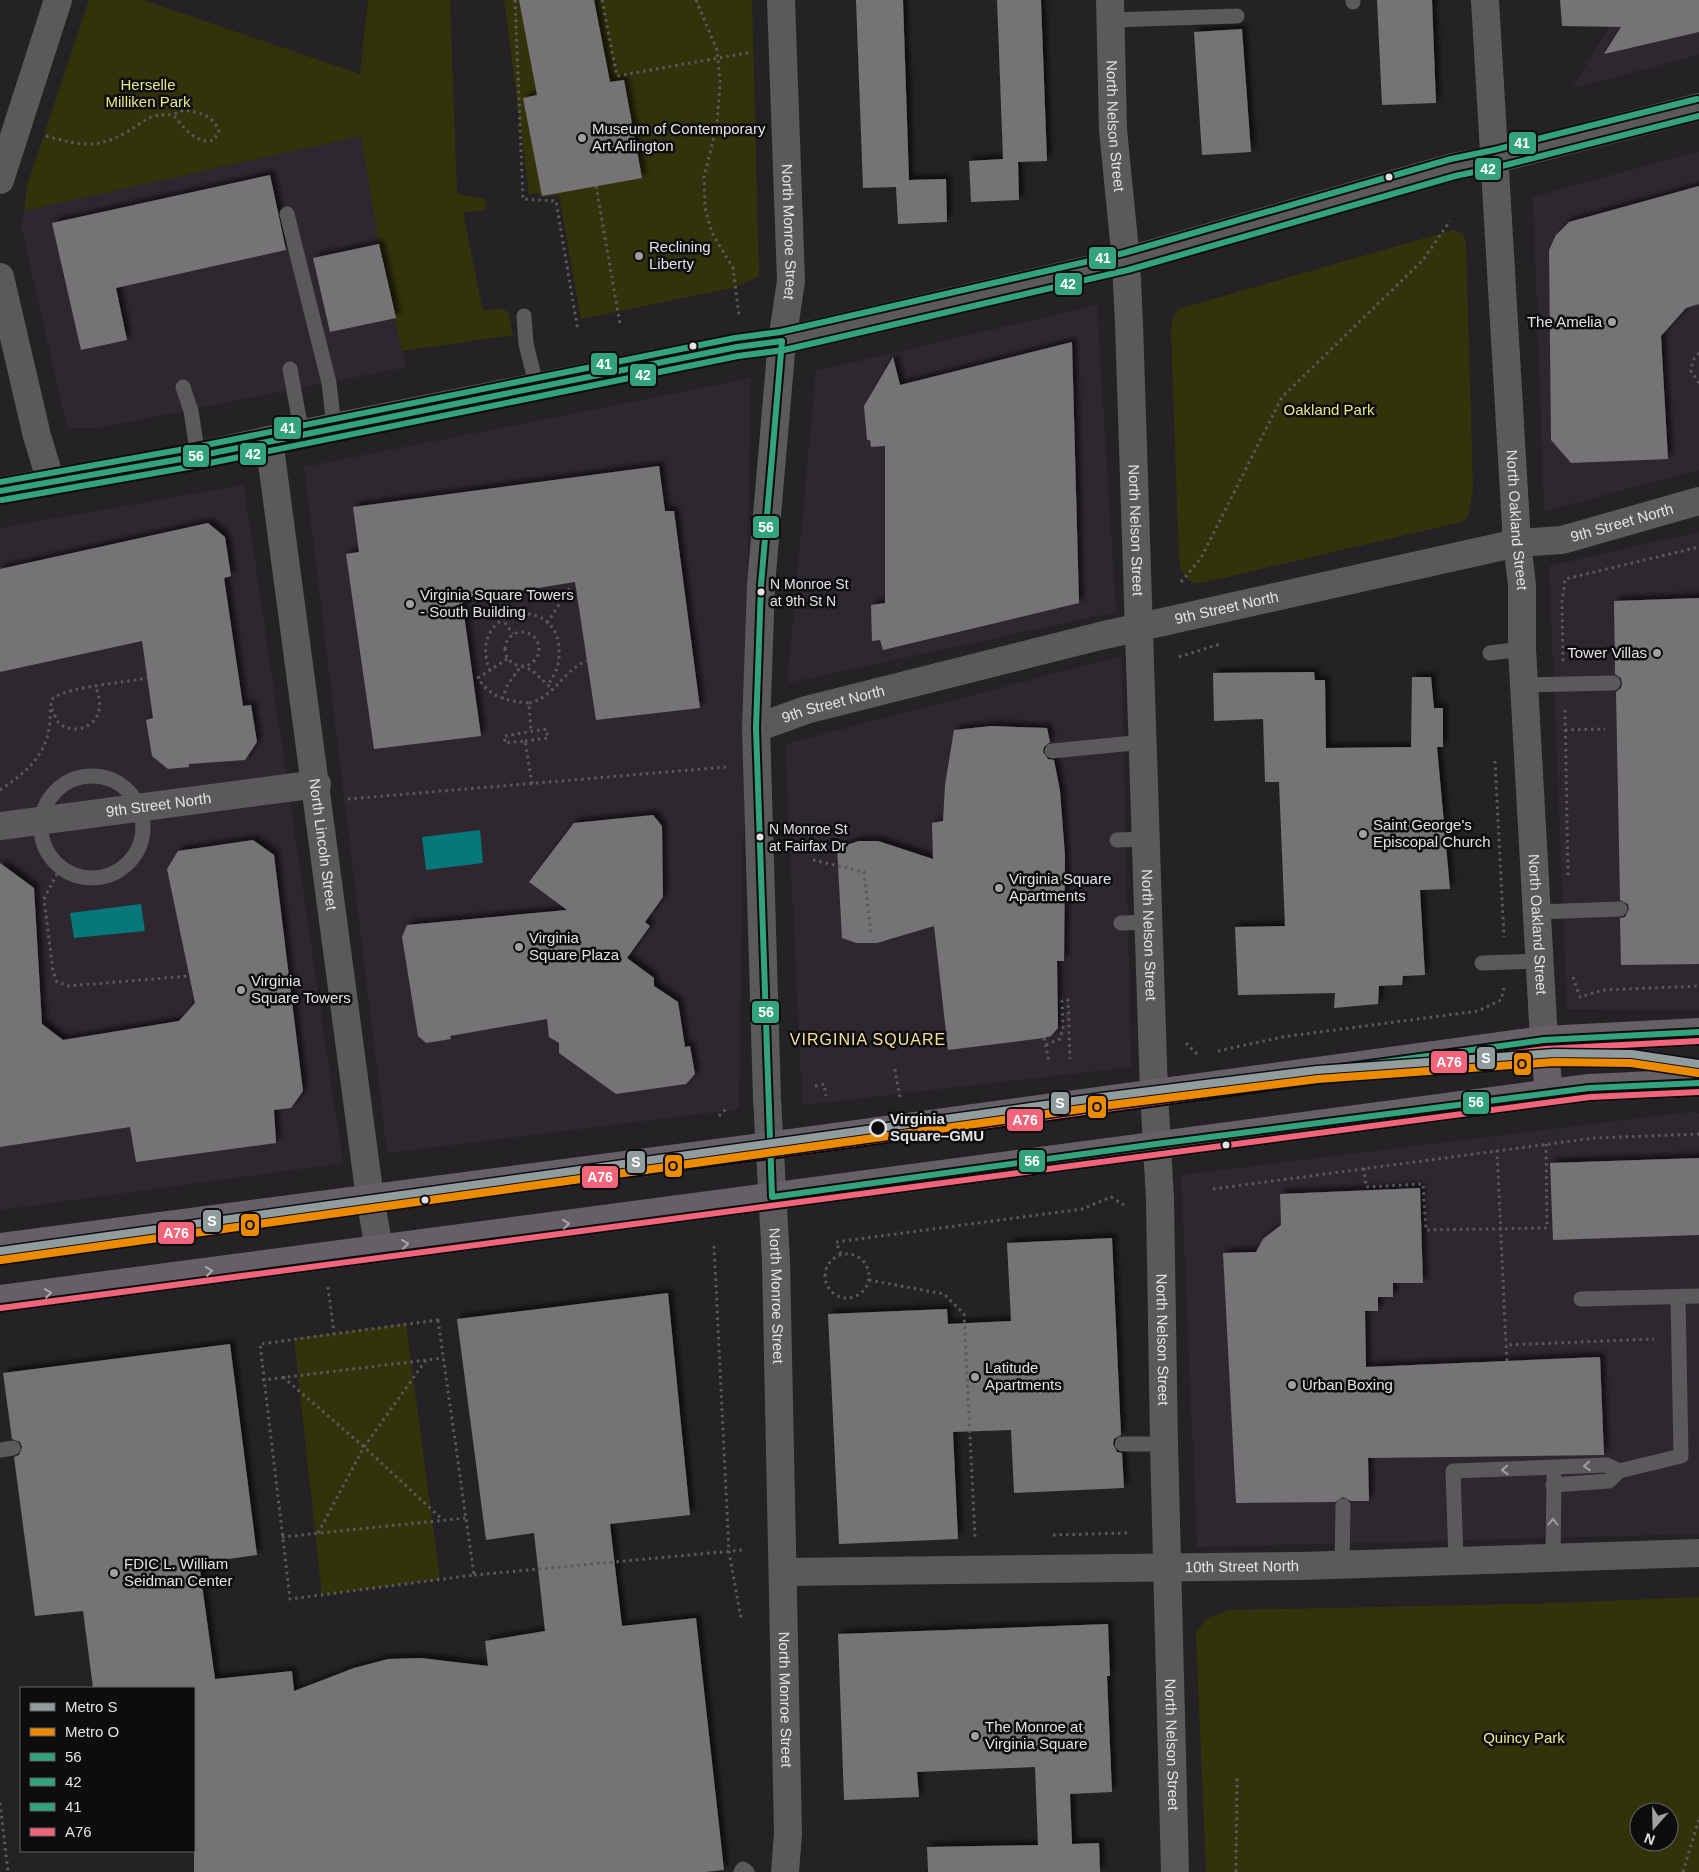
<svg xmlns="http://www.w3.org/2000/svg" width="1699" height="1872" viewBox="0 0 1699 1872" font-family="Arial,sans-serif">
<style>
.built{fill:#2e2730}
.green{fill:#32330b;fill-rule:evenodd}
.water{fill:#077879}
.building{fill:#747375;filter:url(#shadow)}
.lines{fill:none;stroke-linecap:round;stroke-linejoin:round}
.path{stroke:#5a595b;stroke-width:3;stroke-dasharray:2.5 4;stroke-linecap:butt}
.service{stroke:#5b595b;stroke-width:15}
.minor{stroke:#5b595b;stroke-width:28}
.secondary{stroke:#5b595b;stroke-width:28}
.primary{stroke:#655f66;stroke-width:28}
.bus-1-casing{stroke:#0d0c0e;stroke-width:10}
.bus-2-casing{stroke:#0d0c0e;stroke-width:10}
.bus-3-casing{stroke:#0d0c0e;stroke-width:10}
.bus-4-casing{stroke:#0d0c0e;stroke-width:10}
.bus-1{stroke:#33a37b;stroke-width:6}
.bus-2{stroke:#33a37b;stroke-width:6}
.bus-3{stroke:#33a37b;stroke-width:6}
.bus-4{stroke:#f1647a;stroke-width:6}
.metro-1-casing{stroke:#0d0c0e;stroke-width:11}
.metro-2-casing{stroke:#0d0c0e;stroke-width:11}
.metro-1{stroke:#919d9d;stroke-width:8}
.metro-2{stroke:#ed8b00;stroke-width:8}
.oneway{stroke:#aba7ac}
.oneway2{stroke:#a09ea0}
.poi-dot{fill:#a19fa2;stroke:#0d0c0e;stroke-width:2}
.bus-dot{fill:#e4e2e5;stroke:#0d0c0e;stroke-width:2}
.stop-dot{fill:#0d0c0e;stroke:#e4e2e5;stroke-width:2.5}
.labels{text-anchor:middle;stroke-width:5;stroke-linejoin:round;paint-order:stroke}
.bus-label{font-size:14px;fill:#e4e2e5;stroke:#0d0c0e;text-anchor:start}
.park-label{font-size:15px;fill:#e3eb88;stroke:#0d0c0e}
.street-label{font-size:15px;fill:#e4e2e5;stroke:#0d0c0e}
.poi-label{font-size:15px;fill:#e4e2e5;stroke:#0d0c0e;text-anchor:start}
.stop-label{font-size:15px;font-weight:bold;fill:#e4e2e5;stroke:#0d0c0e;text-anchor:start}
.neighbourhood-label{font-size:16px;letter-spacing:1px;fill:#f7e294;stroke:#0d0c0e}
.line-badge{stroke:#0d0c0e;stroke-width:2}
.badge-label{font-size:14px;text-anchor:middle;font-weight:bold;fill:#fff}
.pale-badge-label{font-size:14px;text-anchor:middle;font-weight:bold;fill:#111}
</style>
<defs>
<filter id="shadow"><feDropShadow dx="4.5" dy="-4.5" stdDeviation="2.5" flood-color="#0009"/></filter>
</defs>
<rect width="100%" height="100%" fill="#242225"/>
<!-- built -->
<path class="built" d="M1626,0H1699V55L1572,88Z
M361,136L379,244L406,367L98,428H67L21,226L24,211Z
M1699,151V470L1544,511L1533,197Z
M1097,305L1116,612L787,683L816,371Z
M751,378L739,1109L387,1153L304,467Z
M244,485L343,1163L0,1210V528Z
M1699,532V1010L1567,1009L1549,566Z
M1122,656L1131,1067L802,1105L785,744Z
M1689,1112L1699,1113V1534L1197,1547L1181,1175Z"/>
<!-- green -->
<path class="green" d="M89,0H143L360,74L368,0H450L457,194L484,199L487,203L485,210L463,213L483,311L500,308L508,312L513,335L402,351L379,244L361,136L24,211L27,186Z
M504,0H752L759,276L736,287L581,319L559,195L540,197L539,193L529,194Z
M1453,230L1463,233L1466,244L1473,489L1468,517L1461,522L1202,583C1186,584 1181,573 1179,558L1171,333L1172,321L1178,309Z
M406,1324L440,1579L322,1595L294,1338Z
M1699,1597V1872H1206L1196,1633L1207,1618L1230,1610L1558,1603ZM1639,1812H1669V1842H1639Z"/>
<!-- water -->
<path class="water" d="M480,830L483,863L426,870L422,837Z
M141,904L145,931L74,938L70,913Z"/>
<!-- building -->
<path class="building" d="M519,0H594L610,82L624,80L642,178L542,196L523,98L537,95Z
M856,0H903L909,180L946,179L947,222L898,224L896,187L863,188Z
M997,0H1041L1047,161L1018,162L1019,200L971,202L969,161L1003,159Z
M1377,0H1432L1436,103L1382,105Z
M1560,0H1699V32L1604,54L1621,27L1562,26Z
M1242,29L1251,152L1202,155L1194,32Z
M270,175L286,250L116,288L127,340L81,350L52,223Z
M1699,186V304L1686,308L1661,336L1668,459L1571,463L1551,440L1549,250L1556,235L1569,222Z
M379,244L396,318L330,332L313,258Z
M1072,342L1079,603L883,650L880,640L872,641L871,605L885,603V446L871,447L870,440H867L864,406L893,357L900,385Z
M659,466L665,511H674L700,708L596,720L575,582L462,600L481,736L374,749L346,554L359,552L353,507Z
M208,523L225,537L231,576L224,578L243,706L251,705L257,742L245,760L189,764V767L168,769L152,756L146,720L153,718L142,641L0,672V569Z
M1699,598V964L1621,965L1620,918L1625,917L1629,909L1628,904L1620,900L1616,692L1621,688L1622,683L1621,678L1615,674L1614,601Z
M1314,672L1315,680H1325L1326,748L1411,747L1412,677H1431L1434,708H1443V747H1437L1450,889L1420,890L1425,975L1403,976L1402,985L1379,986L1378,1004L1334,1008L1335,993L1238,995L1235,927L1285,926L1279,782H1265L1263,719L1214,721L1213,673Z
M991,726L1047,728L1050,742L1044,747L1043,752L1048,759L1054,760L1060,791L1065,856L1064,961H1057L1058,1028L1051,1036L1044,1038L948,1050L934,926L877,943H856L842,938L837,848L859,841H878L933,859L932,823L943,821L945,785L954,730Z
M653,815L662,826L663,897L645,922L650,926L627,958L654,978V986L678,1002L685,1047L690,1046L695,1074L686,1084L616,1094L559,1053V1043L549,1037L547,1019L450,1036L451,1039L426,1043L418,1036L402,937L407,925L567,910L529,882L574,823Z
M253,840L274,855L303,1091L291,1108L274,1110L276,1143L136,1162L130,1127L0,1147V863L34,888L42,1024L63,1040L179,1021L195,1003L167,869L178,851Z
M1699,1158V1235L1553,1240L1550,1163Z
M1420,1188L1423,1283H1393V1297H1378V1311H1365L1366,1367L1600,1357L1604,1455L1368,1458L1369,1501H1351L1343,1497L1335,1502L1236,1503L1223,1253L1256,1252L1263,1239L1281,1225L1280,1194Z
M1112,1238L1121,1435L1114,1439L1113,1444L1117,1452L1122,1453L1124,1488L1014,1493L1011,1430L953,1432L958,1539L839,1544L828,1314L947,1309L948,1324L1011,1321L1007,1243Z
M668,1293L690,1515L610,1524L622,1626L696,1618L724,1870L705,1872H194V1688H93L83,1611L35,1616L14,1457L19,1455L22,1447L20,1442L12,1439L3,1373L230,1344L257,1555L199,1563L215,1679L292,1671L294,1691L354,1668L388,1659L421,1658L488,1666L485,1641L545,1631L534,1533L486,1540L457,1319Z
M1108,1624L1110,1676H1107L1112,1792L1070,1794L1072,1844L1099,1843L1100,1872H928L927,1847L1038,1845L1035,1767L917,1772L919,1797L844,1800L838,1634Z"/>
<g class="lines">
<!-- path -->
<path class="path" d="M515,0L523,199L556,201L578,331
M602,0L617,76L752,52
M696,0L717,50L720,81L717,125L704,177L705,208L712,233L733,268L739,315
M46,136C80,145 95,150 127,132C136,127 144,119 154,116C166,113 169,118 183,110C200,113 212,114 219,131L214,140C196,145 185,128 173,115
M596,186L620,324
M1699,353L1693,360L1691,371L1699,383
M1181,582L1201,558L1282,397L1423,260L1450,221
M486,596L513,634
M547,623L570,588
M505 649a17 17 0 1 1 34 0a17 17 0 1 1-34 0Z
M1179,657L1220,644
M507,659L478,678C491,698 507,701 529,703L531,732
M1563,661L1562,602L1565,579L1699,547
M490,671C465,608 556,592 559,648C560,661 557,673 548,684
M502,699L508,684L521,666L532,670L553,690
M529,703C555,697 563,670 587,661
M52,709C54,713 56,720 59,723C72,735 96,728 99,710C101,702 98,694 96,687
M1565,710L1568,876
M1565,730L1605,729
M525,741L548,738L546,729L504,736L505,743L525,741L532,784
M1495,761L1504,937
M0,790C24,774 44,758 49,729C51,719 49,706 53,698C71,686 123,683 147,678
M348,799L726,767
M813,860L864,872L871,932
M60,868L44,899L53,971L57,982L69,986L189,976
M1573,977L1580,997L1603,990L1699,986
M1044,1038L1049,1061
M1186,1043L1198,1055
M1046,1045L1060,1039L1063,1028L1062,1001L1068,1000L1070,1059
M1218,1051L1282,1037L1478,1011L1501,1000L1504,988
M895,1069L900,1098
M815,1086L824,1084L826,1096
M719,1116L727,1108
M1497,1150L1506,1345
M1364,1168L1366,1187L1423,1184L1426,1230L1547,1228L1546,1144
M1213,1189L1594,1138L1699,1134
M714,1246L729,1552L741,1618
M825 1276a22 22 0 1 1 44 0a22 22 0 1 1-44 0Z
M841,1254L836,1242L1082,1209L1111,1197L1124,1205
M869,1280L944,1294L964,1314L975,1537
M328,1287L334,1333
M438,1320L474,1575L290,1599L260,1344Z
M1507,1361L1506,1345L1654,1339
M283,1377L364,1447L443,1520
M262,1380L443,1358
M318,1533L364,1447L426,1360
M1053,1535L1127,1533
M282,1537L465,1518
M474,1575L743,1550
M0,1803L8,1872
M1236,1872L1237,1777
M1683,1872L1699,1819"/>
<!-- service -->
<path class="service" d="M1353,2V0
M1110,20L1237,16
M287,214L329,383L334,427
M524,316L526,344L537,388
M290,369L302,434
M183,387L191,411L198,456
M1490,653L1522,649
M1525,685L1613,683
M1052,751L1144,742
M41 827a51 51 0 1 1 102 0a51 51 0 1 1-102 0Z
M1117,840L1147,839
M1537,912L1620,909
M1121,923L1150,922
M1482,963L1540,961
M1581,1299L1699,1296
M1122,1444H1164
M0,1450L13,1448
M1553,1485L1609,1481L1619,1471L1681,1456L1678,1297
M1553,1558L1554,1477
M1456,1561L1453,1471L1607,1465L1619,1471
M1342,1565L1343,1506
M741,1872L743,1869L747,1872"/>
<!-- minor -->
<g class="minor">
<path id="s1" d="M781,0L791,281L782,341L761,585L756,728L767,1098L776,1261L788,1834L785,1872"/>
<path id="s2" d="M1110,0L1113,130L1126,261L1129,324L1154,1093L1160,1199L1164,1444L1175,1872"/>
<path id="s3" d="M1485,0L1517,543L1522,585V649L1544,1040"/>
<path d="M0,180L58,0"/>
<path d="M0,277L37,436L51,482"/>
<path id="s4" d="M269,440L370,1198L379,1248"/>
<path id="s5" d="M756,728L806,710L1100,636L1517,543L1562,540L1699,501"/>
<path id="s6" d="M0,826L317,784"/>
<path id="s7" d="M784,1572L1301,1566L1699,1553"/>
</g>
<!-- secondary -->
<path class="secondary" d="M0,491L198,456L269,440L737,347L782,341L1126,261L1453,167L1496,159L1699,107"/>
<!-- primary -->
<path class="primary" d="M1544,1040L1549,1093
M0,1247L769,1146L1544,1040L1699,1032
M0,1299L1589,1088L1699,1083"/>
<!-- bus-1 casing -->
<g class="bus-1-casing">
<path id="bus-1" d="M782,341L761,585L756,728L772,1197L1156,1144L1589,1088L1699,1083
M0,491L198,456L737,347L782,341
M769,1146L1544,1040L1699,1032"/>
</g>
<!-- bus-2 casing -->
<g class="bus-2-casing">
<path id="bus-2" d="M2,500L200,465L738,356L784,350L1128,270L1455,176L1498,167L1699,116"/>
</g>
<!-- bus-3 casing -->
<g class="bus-3-casing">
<path id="bus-3" d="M0,482L196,447L735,338L780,332L1124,253L1451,159L1494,150L1697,99"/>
</g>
<!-- bus-4 casing -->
<g class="bus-4-casing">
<path id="bus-4" d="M1,1256L770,1155L1545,1049L1699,1041
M1,1308L1590,1097L1699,1092"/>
</g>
<!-- bus-1 -->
<use href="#bus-1" class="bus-1"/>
<!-- bus-2 -->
<use href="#bus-2" class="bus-2"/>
<!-- bus-3 -->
<use href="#bus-3" class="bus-3"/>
<!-- bus-4 -->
<use href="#bus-4" class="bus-4"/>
<!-- metro-1 casing -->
<g class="metro-1-casing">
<path id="metro-1" d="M0,1251L1102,1097L1317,1070L1554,1053L1632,1054L1699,1064"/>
</g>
<!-- metro-2 casing -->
<g class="metro-2-casing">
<path id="metro-2" d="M1,1260L1103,1106L1318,1079L1554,1062L1631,1063L1698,1073"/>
</g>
<!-- metro-1 -->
<use href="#metro-1" class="metro-1"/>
<!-- metro-2 -->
<use href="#metro-2" class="metro-2"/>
</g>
<!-- one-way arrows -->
<defs><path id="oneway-chevron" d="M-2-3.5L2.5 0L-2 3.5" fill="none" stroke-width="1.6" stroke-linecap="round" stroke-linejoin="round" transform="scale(1.25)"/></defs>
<g class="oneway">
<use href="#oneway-chevron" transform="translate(566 1224) rotate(-7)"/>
<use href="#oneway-chevron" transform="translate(405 1244) rotate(-7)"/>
<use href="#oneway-chevron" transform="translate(209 1271) rotate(-8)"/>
<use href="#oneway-chevron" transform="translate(48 1293) rotate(-8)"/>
</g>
<g class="oneway2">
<use href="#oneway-chevron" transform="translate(1587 1466) rotate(176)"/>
<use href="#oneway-chevron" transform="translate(1505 1470) rotate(178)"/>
<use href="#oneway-chevron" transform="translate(1553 1522) rotate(-89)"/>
</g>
<!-- markers -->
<g class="poi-dot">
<circle cx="582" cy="138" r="5"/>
<circle cx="639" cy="256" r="5"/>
<circle cx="1612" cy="322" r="5"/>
<circle cx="410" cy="604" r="5"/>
<circle cx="1657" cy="653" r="5"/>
<circle cx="1363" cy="834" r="5"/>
<circle cx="999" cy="888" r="5"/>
<circle cx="519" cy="947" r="5"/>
<circle cx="241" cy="990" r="5"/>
<circle cx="975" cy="1377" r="5"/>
<circle cx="1292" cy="1385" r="5"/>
<circle cx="114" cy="1573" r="5"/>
<circle cx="975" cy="1736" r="5"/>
</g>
<g class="bus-dot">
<circle cx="1389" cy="177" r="4.5"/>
<circle cx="693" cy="346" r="4.5"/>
<circle cx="761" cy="592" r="4.5"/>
<circle cx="760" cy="837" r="4.5"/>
<circle cx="1226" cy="1145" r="4.5"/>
<circle cx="425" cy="1200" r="4.5"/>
</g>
<circle class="stop-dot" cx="878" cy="1128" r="8"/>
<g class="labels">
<!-- bus labels -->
<g class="bus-label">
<text x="770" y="589">N Monroe St<tspan x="770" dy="17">at 9th St N</tspan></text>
<text x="769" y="834">N Monroe St<tspan x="769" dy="17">at Fairfax Dr</tspan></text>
</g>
<!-- park labels -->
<g class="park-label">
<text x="148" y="90">Herselle<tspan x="148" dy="17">Milliken Park</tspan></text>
<text x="1329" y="415">Oakland Park</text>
<text x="1524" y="1743">Quincy Park</text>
</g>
<!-- street labels -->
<g class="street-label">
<text dy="5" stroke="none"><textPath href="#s2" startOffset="126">North Nelson Street</textPath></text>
<text dy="5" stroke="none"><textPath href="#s1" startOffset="232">North Monroe Street</textPath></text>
<text dy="5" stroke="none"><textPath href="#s3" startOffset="521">North Oakland Street</textPath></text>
<text dy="5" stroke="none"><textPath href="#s5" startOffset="891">9th Street North</textPath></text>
<text dy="5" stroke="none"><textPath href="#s2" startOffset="531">North Nelson Street</textPath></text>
<text dy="5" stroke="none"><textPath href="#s5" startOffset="486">9th Street North</textPath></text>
<text dy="5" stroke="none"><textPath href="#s5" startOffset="81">9th Street North</textPath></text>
<text dy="5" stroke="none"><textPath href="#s6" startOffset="160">9th Street North</textPath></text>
<text dy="5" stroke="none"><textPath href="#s4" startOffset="408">North Lincoln Street</textPath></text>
<text dy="5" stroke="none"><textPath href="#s3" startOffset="926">North Oakland Street</textPath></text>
<text dy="5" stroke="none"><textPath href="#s2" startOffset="936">North Nelson Street</textPath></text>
<text dy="5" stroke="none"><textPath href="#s1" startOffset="1298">North Monroe Street</textPath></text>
<text dy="5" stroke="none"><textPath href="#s2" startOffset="1341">North Nelson Street</textPath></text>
<text dy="5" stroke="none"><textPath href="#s7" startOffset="458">10th Street North</textPath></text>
<text dy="5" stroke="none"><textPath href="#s1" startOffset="1702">North Monroe Street</textPath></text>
<text dy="5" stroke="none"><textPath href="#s2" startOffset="1746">North Nelson Street</textPath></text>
</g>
<!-- poi labels -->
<g class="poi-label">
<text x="592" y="134">Museum of Contemporary<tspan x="592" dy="17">Art Arlington</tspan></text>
<text x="649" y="252">Reclining<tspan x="649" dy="17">Liberty</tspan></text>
<text x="1602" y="327" text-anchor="end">The Amelia</text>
<text x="420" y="600">Virginia Square Towers<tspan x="420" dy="17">- South Building</tspan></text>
<text x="1647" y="658" text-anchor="end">Tower Villas</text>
<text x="1373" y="830">Saint George's<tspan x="1373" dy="17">Episcopal Church</tspan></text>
<text x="1009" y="884">Virginia Square<tspan x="1009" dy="17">Apartments</tspan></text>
<text x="529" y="943">Virginia<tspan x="529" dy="17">Square Plaza</tspan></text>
<text x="251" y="986">Virginia<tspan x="251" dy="17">Square Towers</tspan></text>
<text x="985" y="1373">Latitude<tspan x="985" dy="17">Apartments</tspan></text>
<text x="1302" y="1390">Urban Boxing</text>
<text x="124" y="1569">FDIC L. William<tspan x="124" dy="17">Seidman Center</tspan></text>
<text x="985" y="1732">The Monroe at<tspan x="985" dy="17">Virginia Square</tspan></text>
</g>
<!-- stop labels -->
<g class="stop-label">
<text x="890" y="1124">Virginia<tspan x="890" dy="17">Square–GMU</tspan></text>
</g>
<!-- neighbourhood labels -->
<g class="neighbourhood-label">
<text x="868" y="1045">VIRGINIA SQUARE</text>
</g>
</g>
<g class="line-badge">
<rect x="1508" y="131" width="29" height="24" rx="5" fill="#33a37b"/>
<rect x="1474" y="157" width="28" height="24" rx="5" fill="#33a37b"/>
<rect x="1088" y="246" width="29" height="24" rx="5" fill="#33a37b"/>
<rect x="1054" y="272" width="29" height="24" rx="5" fill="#33a37b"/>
<rect x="590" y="352" width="28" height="24" rx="5" fill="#33a37b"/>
<rect x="629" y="363" width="28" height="24" rx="5" fill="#33a37b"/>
<rect x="273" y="416" width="29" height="24" rx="5" fill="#33a37b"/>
<rect x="239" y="442" width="28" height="24" rx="5" fill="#33a37b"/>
<rect x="182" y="444" width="28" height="24" rx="5" fill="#33a37b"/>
<rect x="752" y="515" width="28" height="24" rx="5" fill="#33a37b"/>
<rect x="751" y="1000" width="29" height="24" rx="5" fill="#33a37b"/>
<rect x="1476" y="1046" width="20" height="24" rx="5" fill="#919d9d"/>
<rect x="1430" y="1050" width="38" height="24" rx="5" fill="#f1647a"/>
<rect x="1513" y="1052" width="19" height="24" rx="5" fill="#ed8b00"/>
<rect x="1462" y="1091" width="28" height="24" rx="5" fill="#33a37b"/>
<rect x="1050" y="1091" width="20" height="24" rx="5" fill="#919d9d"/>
<rect x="1087" y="1095" width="20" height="24" rx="5" fill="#ed8b00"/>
<rect x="1006" y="1108" width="38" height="24" rx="5" fill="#f1647a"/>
<rect x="1018" y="1149" width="28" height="24" rx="5" fill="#33a37b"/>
<rect x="626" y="1150" width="20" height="24" rx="5" fill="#919d9d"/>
<rect x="664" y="1154" width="19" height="24" rx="5" fill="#ed8b00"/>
<rect x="581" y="1165" width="38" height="24" rx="5" fill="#f1647a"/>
<rect x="202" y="1209" width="20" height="24" rx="5" fill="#919d9d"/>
<rect x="240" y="1213" width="20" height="24" rx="5" fill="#ed8b00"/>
<rect x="157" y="1221" width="38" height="24" rx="5" fill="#f1647a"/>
</g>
<g class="badge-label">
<text x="1522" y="148">41</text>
<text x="1488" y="174">42</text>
<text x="1103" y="263">41</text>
<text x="1068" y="289">42</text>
<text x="604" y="369">41</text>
<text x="643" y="380">42</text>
<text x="288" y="433">41</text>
<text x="253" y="459">42</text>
<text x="196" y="461">56</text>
<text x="766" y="532">56</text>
<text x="766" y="1017">56</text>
<text x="1486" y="1063">S</text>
<text x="1449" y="1067">A76</text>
<text x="1476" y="1107">56</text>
<text x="1060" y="1108">S</text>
<text x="1025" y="1125">A76</text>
<text x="1032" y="1166">56</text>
<text x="636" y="1167">S</text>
<text x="600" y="1182">A76</text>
<text x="212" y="1226">S</text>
<text x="176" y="1238">A76</text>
</g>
<g class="pale-badge-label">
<text x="1522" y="1069">O</text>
<text x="1097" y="1112">O</text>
<text x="673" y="1171">O</text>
<text x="250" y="1230">O</text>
</g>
<!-- legend -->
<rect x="20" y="1687" width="175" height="165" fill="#0d0c0e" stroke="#636264"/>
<rect x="30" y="1703" width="25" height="8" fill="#919d9d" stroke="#636264"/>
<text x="65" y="1712" font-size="15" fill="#e4e2e5">Metro S</text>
<rect x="30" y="1728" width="25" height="8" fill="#ed8b00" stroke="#636264"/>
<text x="65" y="1737" font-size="15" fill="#e4e2e5">Metro O</text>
<rect x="30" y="1753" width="25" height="8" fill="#33a37b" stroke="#636264"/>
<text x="65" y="1762" font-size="15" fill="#e4e2e5">56</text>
<rect x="30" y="1778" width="25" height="8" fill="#33a37b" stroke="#636264"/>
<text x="65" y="1787" font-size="15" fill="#e4e2e5">42</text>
<rect x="30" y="1803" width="25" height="8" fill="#33a37b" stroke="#636264"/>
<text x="65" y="1812" font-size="15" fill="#e4e2e5">41</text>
<rect x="30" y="1828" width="25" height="8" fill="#f1647a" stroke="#636264"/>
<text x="65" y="1837" font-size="15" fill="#e4e2e5">A76</text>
<!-- north arrow -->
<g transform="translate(1654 1827) rotate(200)"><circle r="24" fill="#0d0c0e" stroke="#636264"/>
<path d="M0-4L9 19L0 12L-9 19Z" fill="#a19fa2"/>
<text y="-8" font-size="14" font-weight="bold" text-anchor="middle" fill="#e4e2e5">N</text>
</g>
</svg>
